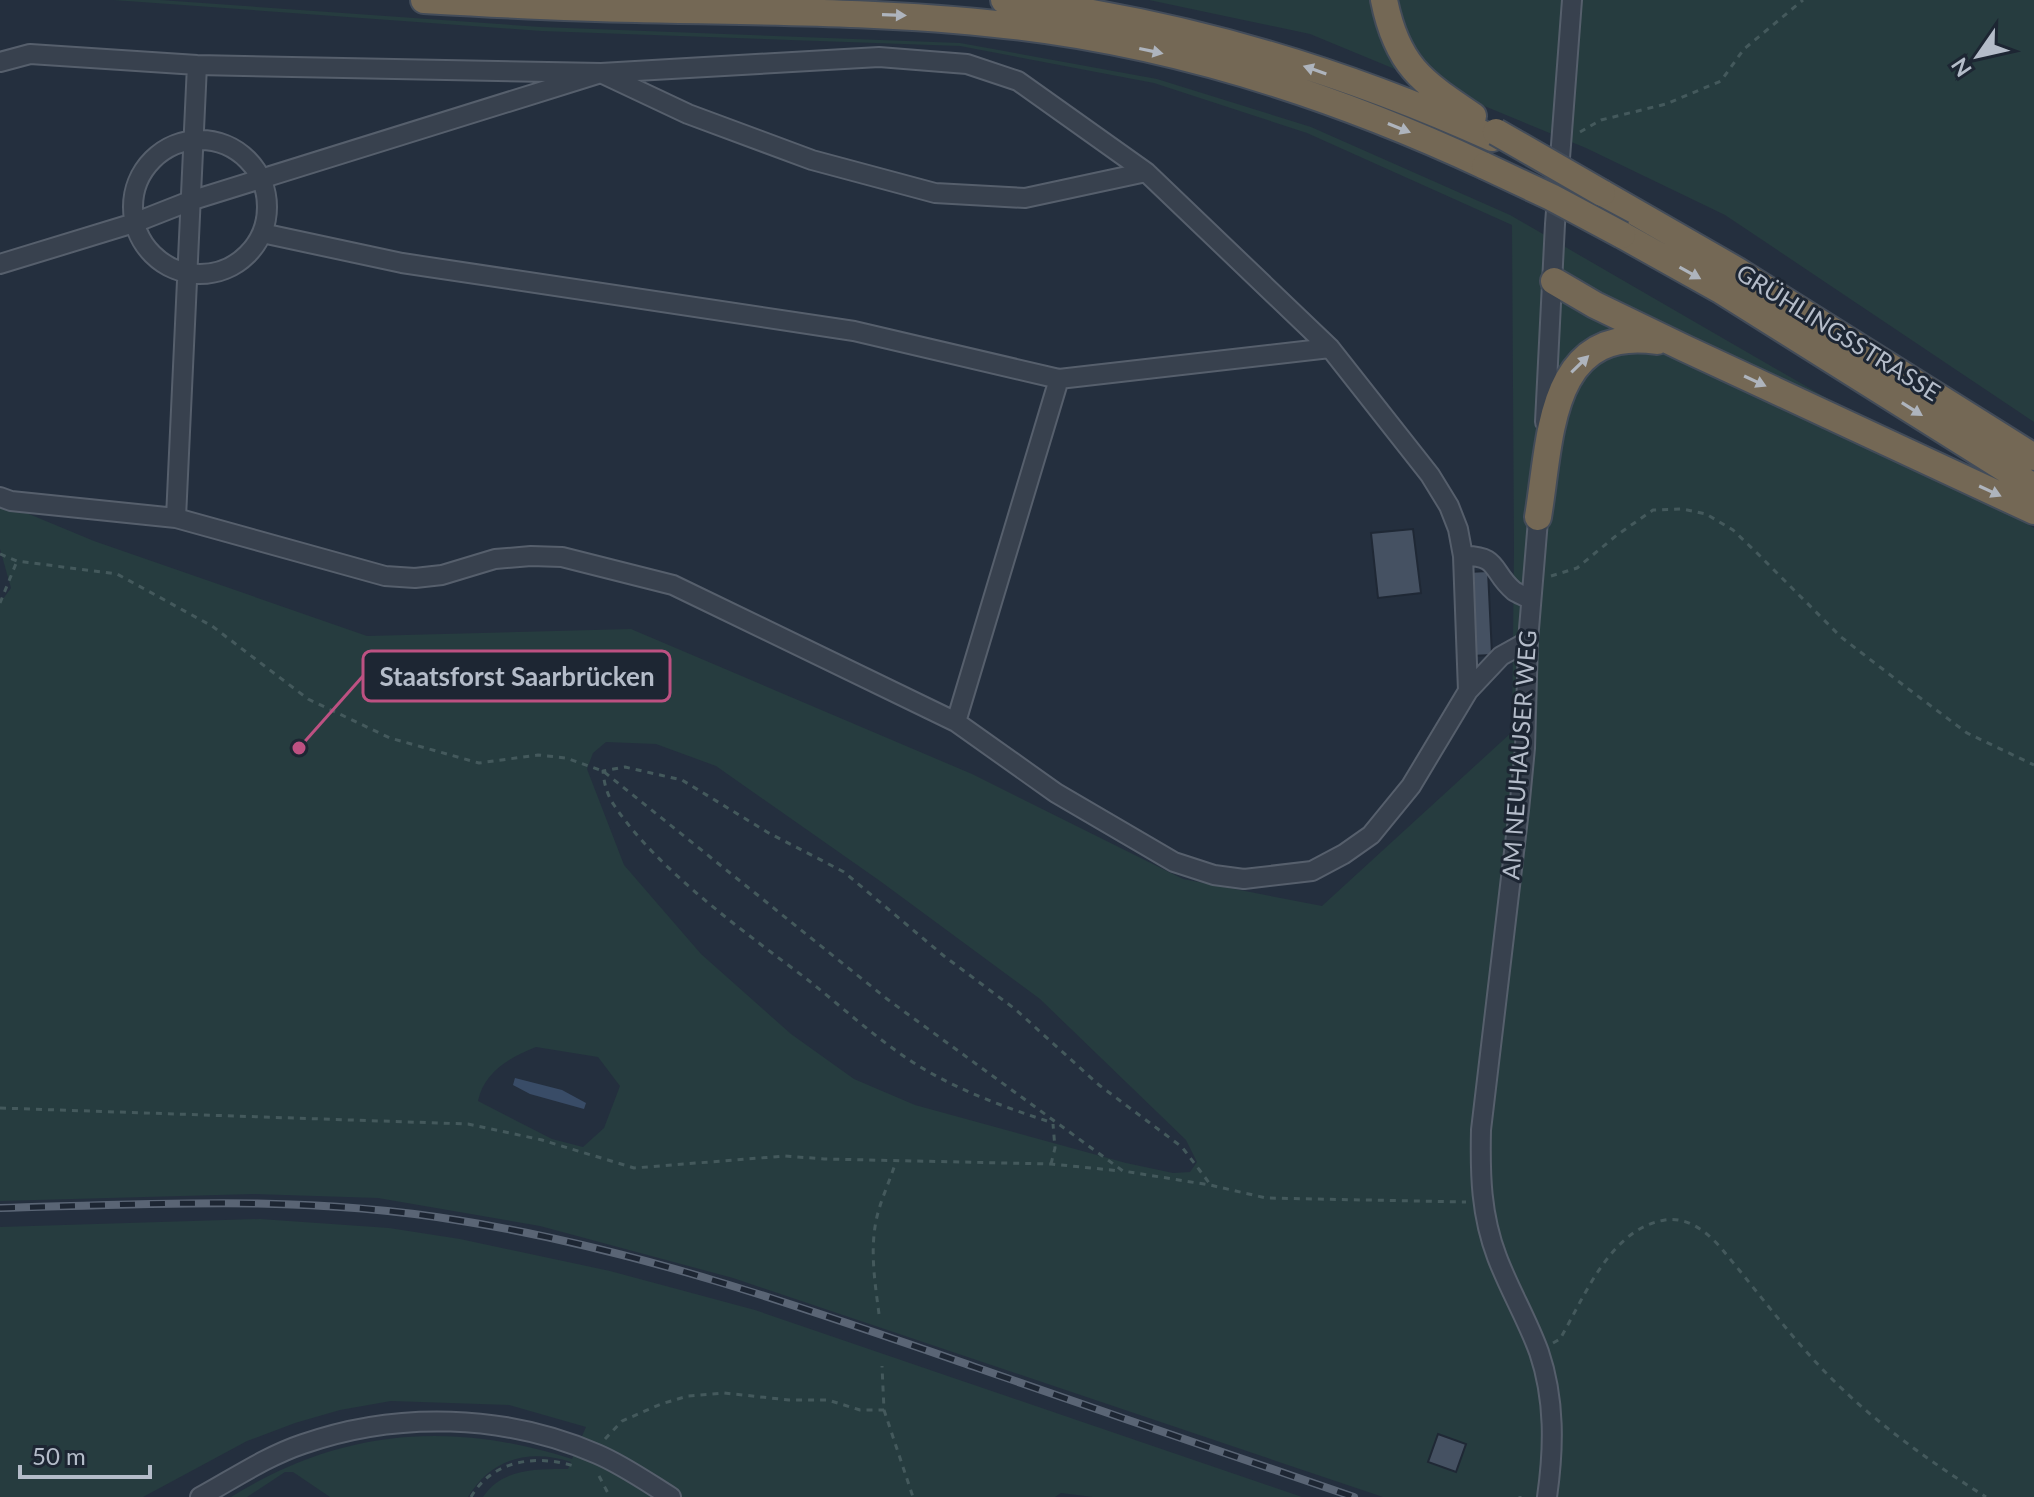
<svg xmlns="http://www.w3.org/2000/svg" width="2034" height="1497" viewBox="0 0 2034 1497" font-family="Lato,sans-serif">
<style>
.green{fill:#263c3f;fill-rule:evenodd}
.water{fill:#394c67}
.building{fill:#455162;stroke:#1f2835;stroke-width:2}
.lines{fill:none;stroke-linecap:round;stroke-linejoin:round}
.minor-casing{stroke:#565f6c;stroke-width:22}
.highway-casing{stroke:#434c59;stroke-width:30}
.path{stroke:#44595c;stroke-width:3;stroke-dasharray:6 6;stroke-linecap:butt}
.minor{stroke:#38414e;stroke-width:18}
.highway{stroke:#746855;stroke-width:26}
.rail-casing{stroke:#5a6575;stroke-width:8}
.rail{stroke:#1d2633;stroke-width:5;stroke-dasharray:15;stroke-linecap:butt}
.highway-bridge-casing{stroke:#434c59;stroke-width:30;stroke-linecap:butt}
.highway-bridge{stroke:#746855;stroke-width:26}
.oneway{fill:#aeb4bd}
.labels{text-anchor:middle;stroke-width:6;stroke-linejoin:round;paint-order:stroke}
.street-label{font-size:24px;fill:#b4bcc9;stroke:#1d2633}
.leader{fill:none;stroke:#bd5182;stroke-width:3}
.callout-dot{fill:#bd5182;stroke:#1d2633;stroke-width:3}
.callout{fill:#1d2633;stroke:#bd5182;stroke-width:3}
.callout-label{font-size:26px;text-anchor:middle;font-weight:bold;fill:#b4bcc9}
</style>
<rect width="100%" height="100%" fill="#242f3e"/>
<!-- green -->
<path class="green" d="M113,0H160L541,27L960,43L1157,79L1311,127L1510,215L1873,425L2034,528V1497H1383L733,1278L540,1226L378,1198L254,1194L0,1201V603L11,588L0,549V502L94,541L367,636L631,629L972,774L1183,879L1322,906L1512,732L1514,549L1512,225L1307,133L1154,83L960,46L541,31ZM606,742L656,744L716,766L880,881L1040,999L1186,1140L1197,1162L1190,1172L1173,1173L1126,1163L915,1105L854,1079L791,1034L701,954L624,865L587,769L593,753ZM536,1047L598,1057L620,1086L604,1128L583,1147L552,1139L478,1101C484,1072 510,1057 536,1047Z
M1149,0H2034V422L1725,215L1586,148L1310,34Z
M260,1219L389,1228L460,1239L610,1271L755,1310L1302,1497H1093L1061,1493L1055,1497H483C502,1468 537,1469 568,1469L571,1462C529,1448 491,1459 468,1497H330L293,1472H285L247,1497H231C340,1429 450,1420 572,1459L586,1427L509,1405L391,1401L340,1410L295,1423L247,1441L143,1497H0V1227Z"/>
<!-- water -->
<path class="water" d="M515,1078L562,1090L586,1103L584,1109L530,1094L513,1085Z"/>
<!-- building -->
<path class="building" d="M1413,529L1421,593L1378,598L1371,533Z
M1488,571L1492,655L1471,656L1468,572Z
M1438,1434L1466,1444L1456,1472L1428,1462Z"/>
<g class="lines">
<!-- minor casing -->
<g class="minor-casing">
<path id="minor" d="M0,62L30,54L197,65L601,73L879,57L967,64L1018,81L1146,172L1330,348L1430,475L1449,506L1458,529L1463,556L1468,691
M133 207a67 67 0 1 1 134 0a67 67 0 1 1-134 0Z
M262,233L402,263L854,331L1059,379L1330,348
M0,264L134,223L190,201L601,73L688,114L812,160L935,193L1025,198L1146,172
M1545,422L1555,224L1572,0
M0,497L11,501L176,518L385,576L415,578L442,575L495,559L531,556L562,557L673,585L956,722L1056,793L1174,862L1214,875L1244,879L1312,871L1344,854L1371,835L1411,786L1468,691L1501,656L1528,641
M1539,508L1528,641L1525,748L1519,810L1481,1130C1480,1175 1481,1215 1497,1257C1509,1289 1527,1319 1539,1352C1555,1399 1554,1448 1547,1497
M176,518L197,65
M1463,556C1500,555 1491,572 1514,591C1519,594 1526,597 1531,600
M956,722L1059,379
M200,1497C233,1479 267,1456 303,1444C397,1411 505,1414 597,1454C623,1465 647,1482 671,1497"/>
</g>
<!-- highway casing -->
<g class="highway-casing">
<path id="highway" d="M424,0C495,4 565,8 636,9C759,12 882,11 1005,25C1170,43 1335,96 1485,166
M1004,0C1172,20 1338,68 1492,138
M1384,0C1397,65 1421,81 1473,116
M1602,193L1736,270L2034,457
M1622,235L1722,291L2034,487
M1554,281L1595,305L1684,348L2034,511
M1538,517C1551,441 1547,325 1657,341"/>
</g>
<!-- path -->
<path class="path" d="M1580,132L1601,120L1666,104L1721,81L1744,49L1803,0
M0,554L17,561L117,574L212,626L308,699L390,738L479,763L538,755L566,758L603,771L887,999L1123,1171L1210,1185L1266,1198L1466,1202
M1551,576L1577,568L1617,535L1653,510L1682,509L1706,514L1733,530L1756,552L1841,637L1915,694L1967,733L2034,765
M0,603L17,561
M0,1108L468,1124L542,1140L634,1168L785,1156L824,1159L1051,1164L1121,1171
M1047,1121C1007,1108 966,1093 929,1072C885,1047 847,1011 808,980C746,933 657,870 614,805C607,795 604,783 603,771L625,767L682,780L767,832L844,872L944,956L1015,1009L1099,1085L1182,1147L1210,1184
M1051,1164L1055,1148L1053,1124
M879,1314C875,1283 870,1252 876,1221C880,1201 890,1181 896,1161
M1553,1343L1560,1339C1585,1296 1610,1229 1665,1220C1690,1216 1712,1236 1726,1254C1761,1296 1793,1340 1832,1379C1878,1425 1932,1463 1986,1497
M884,1410L913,1497
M605,1439L622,1421L661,1404L688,1396L724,1393L789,1400H828L860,1410H884L882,1366
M599,1476L610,1497
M471,1497C493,1459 538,1454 577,1467
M1520,1497V1496"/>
<!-- minor -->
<use href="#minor" class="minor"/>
<!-- highway -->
<use href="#highway" class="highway"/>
<!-- rail casing -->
<g class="rail-casing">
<path id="rail" d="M0,1208C152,1204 304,1195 456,1220C635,1248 805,1308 975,1367C1101,1411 1228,1454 1354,1497"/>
</g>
<!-- rail -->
<use href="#rail" class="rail"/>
<!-- highway-bridge casing -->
<g class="highway-bridge-casing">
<path id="highway-bridge" d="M1496,132L1602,193
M1485,166L1551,197L1622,235"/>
</g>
<!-- highway-bridge -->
<use href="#highway-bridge" class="highway-bridge"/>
</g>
<!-- one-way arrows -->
<defs><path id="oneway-solid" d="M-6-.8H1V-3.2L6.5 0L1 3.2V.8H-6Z" transform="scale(2)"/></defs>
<g class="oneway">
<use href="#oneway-solid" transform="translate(894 15) rotate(2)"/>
<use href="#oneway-solid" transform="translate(1151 51) rotate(12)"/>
<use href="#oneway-solid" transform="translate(1315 70) rotate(-161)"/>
<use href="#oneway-solid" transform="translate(1399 128) rotate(22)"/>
<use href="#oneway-solid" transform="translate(1690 273) rotate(29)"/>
<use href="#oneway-solid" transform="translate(1580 364) rotate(-44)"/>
<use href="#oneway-solid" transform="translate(1755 381) rotate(25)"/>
<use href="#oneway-solid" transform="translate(1912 409) rotate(32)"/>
<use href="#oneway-solid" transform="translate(1990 491) rotate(25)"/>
</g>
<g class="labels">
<!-- street labels -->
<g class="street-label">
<text transform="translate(1838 333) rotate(32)" y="8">GRÜHLINGSSTRASSE</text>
<text transform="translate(1520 755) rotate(-86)" y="8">AM NEUHAUSER WEG</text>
</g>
</g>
<!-- callouts -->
<path class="leader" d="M299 748L363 676"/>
<circle class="callout-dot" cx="299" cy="748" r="8"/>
<rect class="callout" x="363" y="651" width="307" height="50" rx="8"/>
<g class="callout-label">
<text x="517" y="686">Staatsforst Saarbrücken</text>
</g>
<!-- north arrow -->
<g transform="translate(1978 56) rotate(236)" stroke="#1d2633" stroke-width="6" paint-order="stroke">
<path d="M0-6L14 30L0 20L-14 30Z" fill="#b4bcc9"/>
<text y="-12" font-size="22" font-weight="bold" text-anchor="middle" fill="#b4bcc9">N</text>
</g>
<!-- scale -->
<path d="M20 1465v12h130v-12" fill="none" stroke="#b4bcc9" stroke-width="4"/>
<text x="32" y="1465" font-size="24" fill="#b4bcc9" stroke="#1d2633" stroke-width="6" paint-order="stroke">50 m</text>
</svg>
